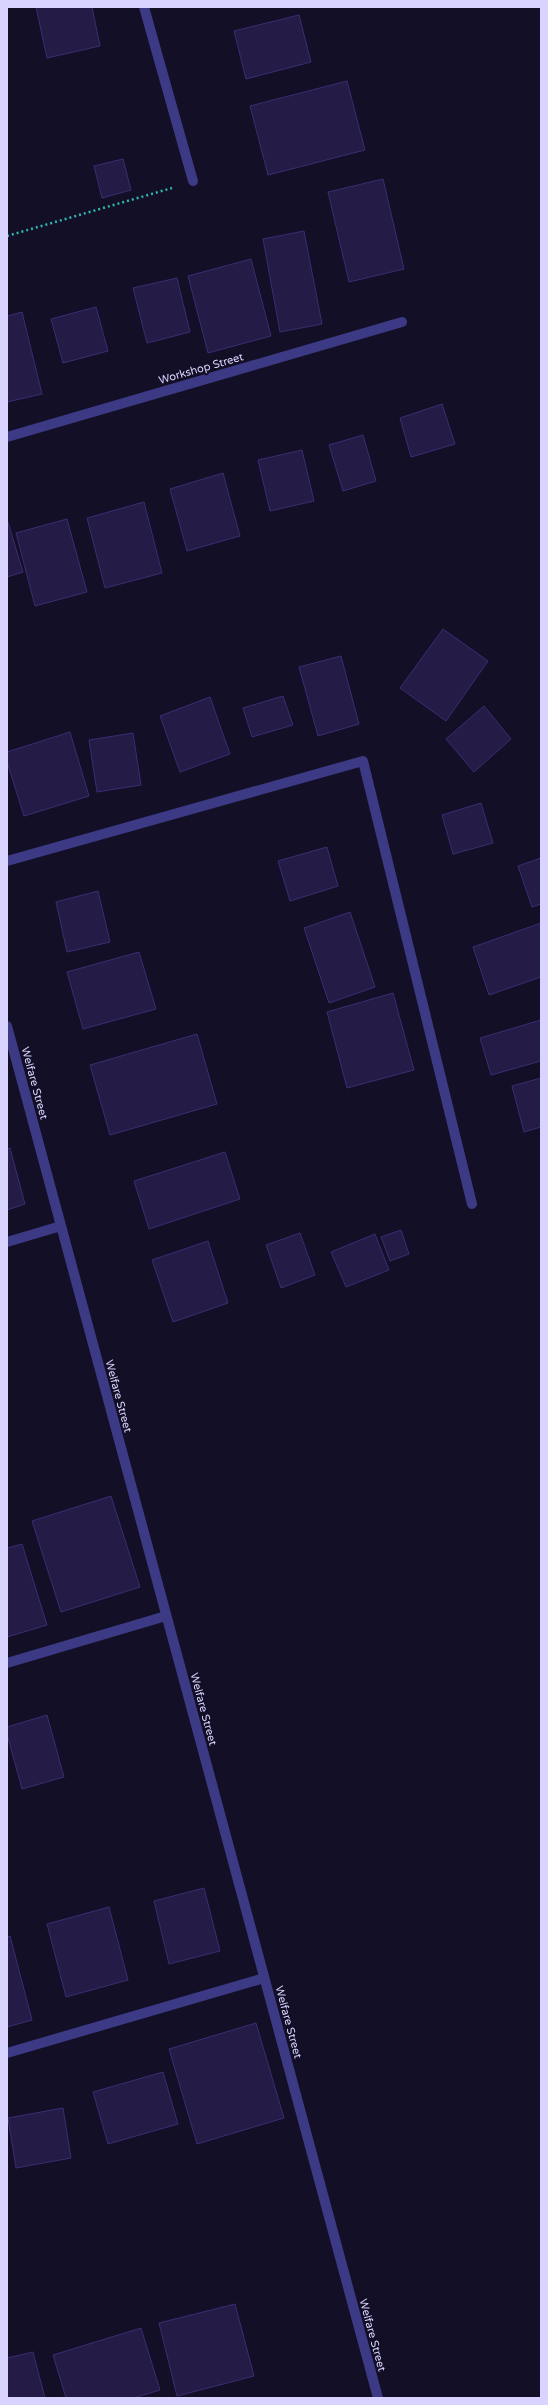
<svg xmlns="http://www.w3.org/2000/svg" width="548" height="2405" viewBox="0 0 548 2405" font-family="'Varela Round',sans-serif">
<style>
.building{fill:#241b47;stroke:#3b2d73}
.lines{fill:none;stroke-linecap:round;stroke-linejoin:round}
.path{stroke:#2fb8b0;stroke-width:2.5;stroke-dasharray:2 3;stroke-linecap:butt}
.street{stroke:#3d3a85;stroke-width:10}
.labels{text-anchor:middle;stroke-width:4;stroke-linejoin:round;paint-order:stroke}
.street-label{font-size:11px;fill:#d9d4ff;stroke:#130f26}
</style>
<rect width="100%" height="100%" fill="#130f26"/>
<!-- building -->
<path class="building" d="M36,7H92L100,46L47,58Z
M299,15L311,62L246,79L234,31Z
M347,81L365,150L268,175L250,106Z
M123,159L131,190L102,198L94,166Z
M383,179L404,269L349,282L328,192Z
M304,231L322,324L280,332L263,239Z
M251,259L271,336L208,353L188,276Z
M177,278L190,332L147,343L133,288Z
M96,307L108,351L63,363L51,319Z
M22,312L42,394L7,402V316Z
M442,404L455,444L411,457L400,418Z
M363,435L376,481L343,491L329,445Z
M302,450L314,501L270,511L258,460Z
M223,473L240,536L187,551L170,489Z
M144,502L162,573L105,588L87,518Z
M7,519L23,572L7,577Z
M67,519L87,592L35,606L16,533Z
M443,629L488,661L446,721L400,688Z
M341,656L359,724L318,736L299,667Z
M283,696L293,725L252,737L243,708Z
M210,697L230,754L180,772L160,716Z
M484,706L511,739L474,772L446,739Z
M70,732L89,796L24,816L7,762V752Z
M133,733L141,785L97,792L89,740Z
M481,803L493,843L453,854L442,815Z
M327,847L338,886L290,901L278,861Z
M541,858V904L532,907L518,866Z
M98,891L110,942L67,952L56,902Z
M350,912L375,987L329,1003L304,928Z
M541,923V977L489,995L473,947Z
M139,952L156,1009L83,1029L67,972Z
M393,993L414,1070L347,1088L327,1012Z
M541,1020V1061L491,1075L480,1038Z
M197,1034L217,1104L110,1135L90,1065Z
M541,1078V1127L524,1132L512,1086Z
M10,1148L25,1204L7,1210V1149Z
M225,1152L240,1199L149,1229L134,1181Z
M401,1230L409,1254L390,1261L381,1237Z
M300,1233L315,1275L281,1288L266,1245Z
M375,1234L389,1270L346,1287L331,1252Z
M208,1241L228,1303L173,1322L152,1260Z
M111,1496L140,1587L61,1612L32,1521Z
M22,1544L47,1625L7,1637V1548Z
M47,1715L64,1777L22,1789L7,1734V1727Z
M204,1888L220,1951L169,1964L154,1901Z
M109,1907L128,1980L66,1997L47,1924Z
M10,1936L32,2020L7,2027V1937Z
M256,2023L284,2118L197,2144L169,2049Z
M163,2072L178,2124L108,2144L93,2092Z
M63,2108L71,2158L16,2168L8,2118Z
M235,2304L254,2376L177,2396L159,2323Z
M141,2328L160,2390L134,2398H66L53,2355Z
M33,2352L45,2398H7V2358Z"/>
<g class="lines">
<!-- path -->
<path class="path" d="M7,236L172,188"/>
<!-- street -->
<path class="street" d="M144,7L193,181
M7,437L402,322
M7,861L363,761L472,1204
M7,1026L378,2398
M7,1242L61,1226
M7,1663L166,1616
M7,2053L264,1978"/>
</g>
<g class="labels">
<!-- street labels -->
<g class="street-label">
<text transform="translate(201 368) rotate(-16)" y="4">Workshop Street</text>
<text transform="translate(35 1083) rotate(75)" y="4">Welfare Street</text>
<text transform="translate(119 1396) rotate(75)" y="4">Welfare Street</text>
<text transform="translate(204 1709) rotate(75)" y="4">Welfare Street</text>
<text transform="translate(289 2022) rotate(75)" y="4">Welfare Street</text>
<text transform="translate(373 2335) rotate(75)" y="4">Welfare Street</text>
</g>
</g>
<!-- border -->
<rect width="548" height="2405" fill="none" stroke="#d9d4ff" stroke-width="16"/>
</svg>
